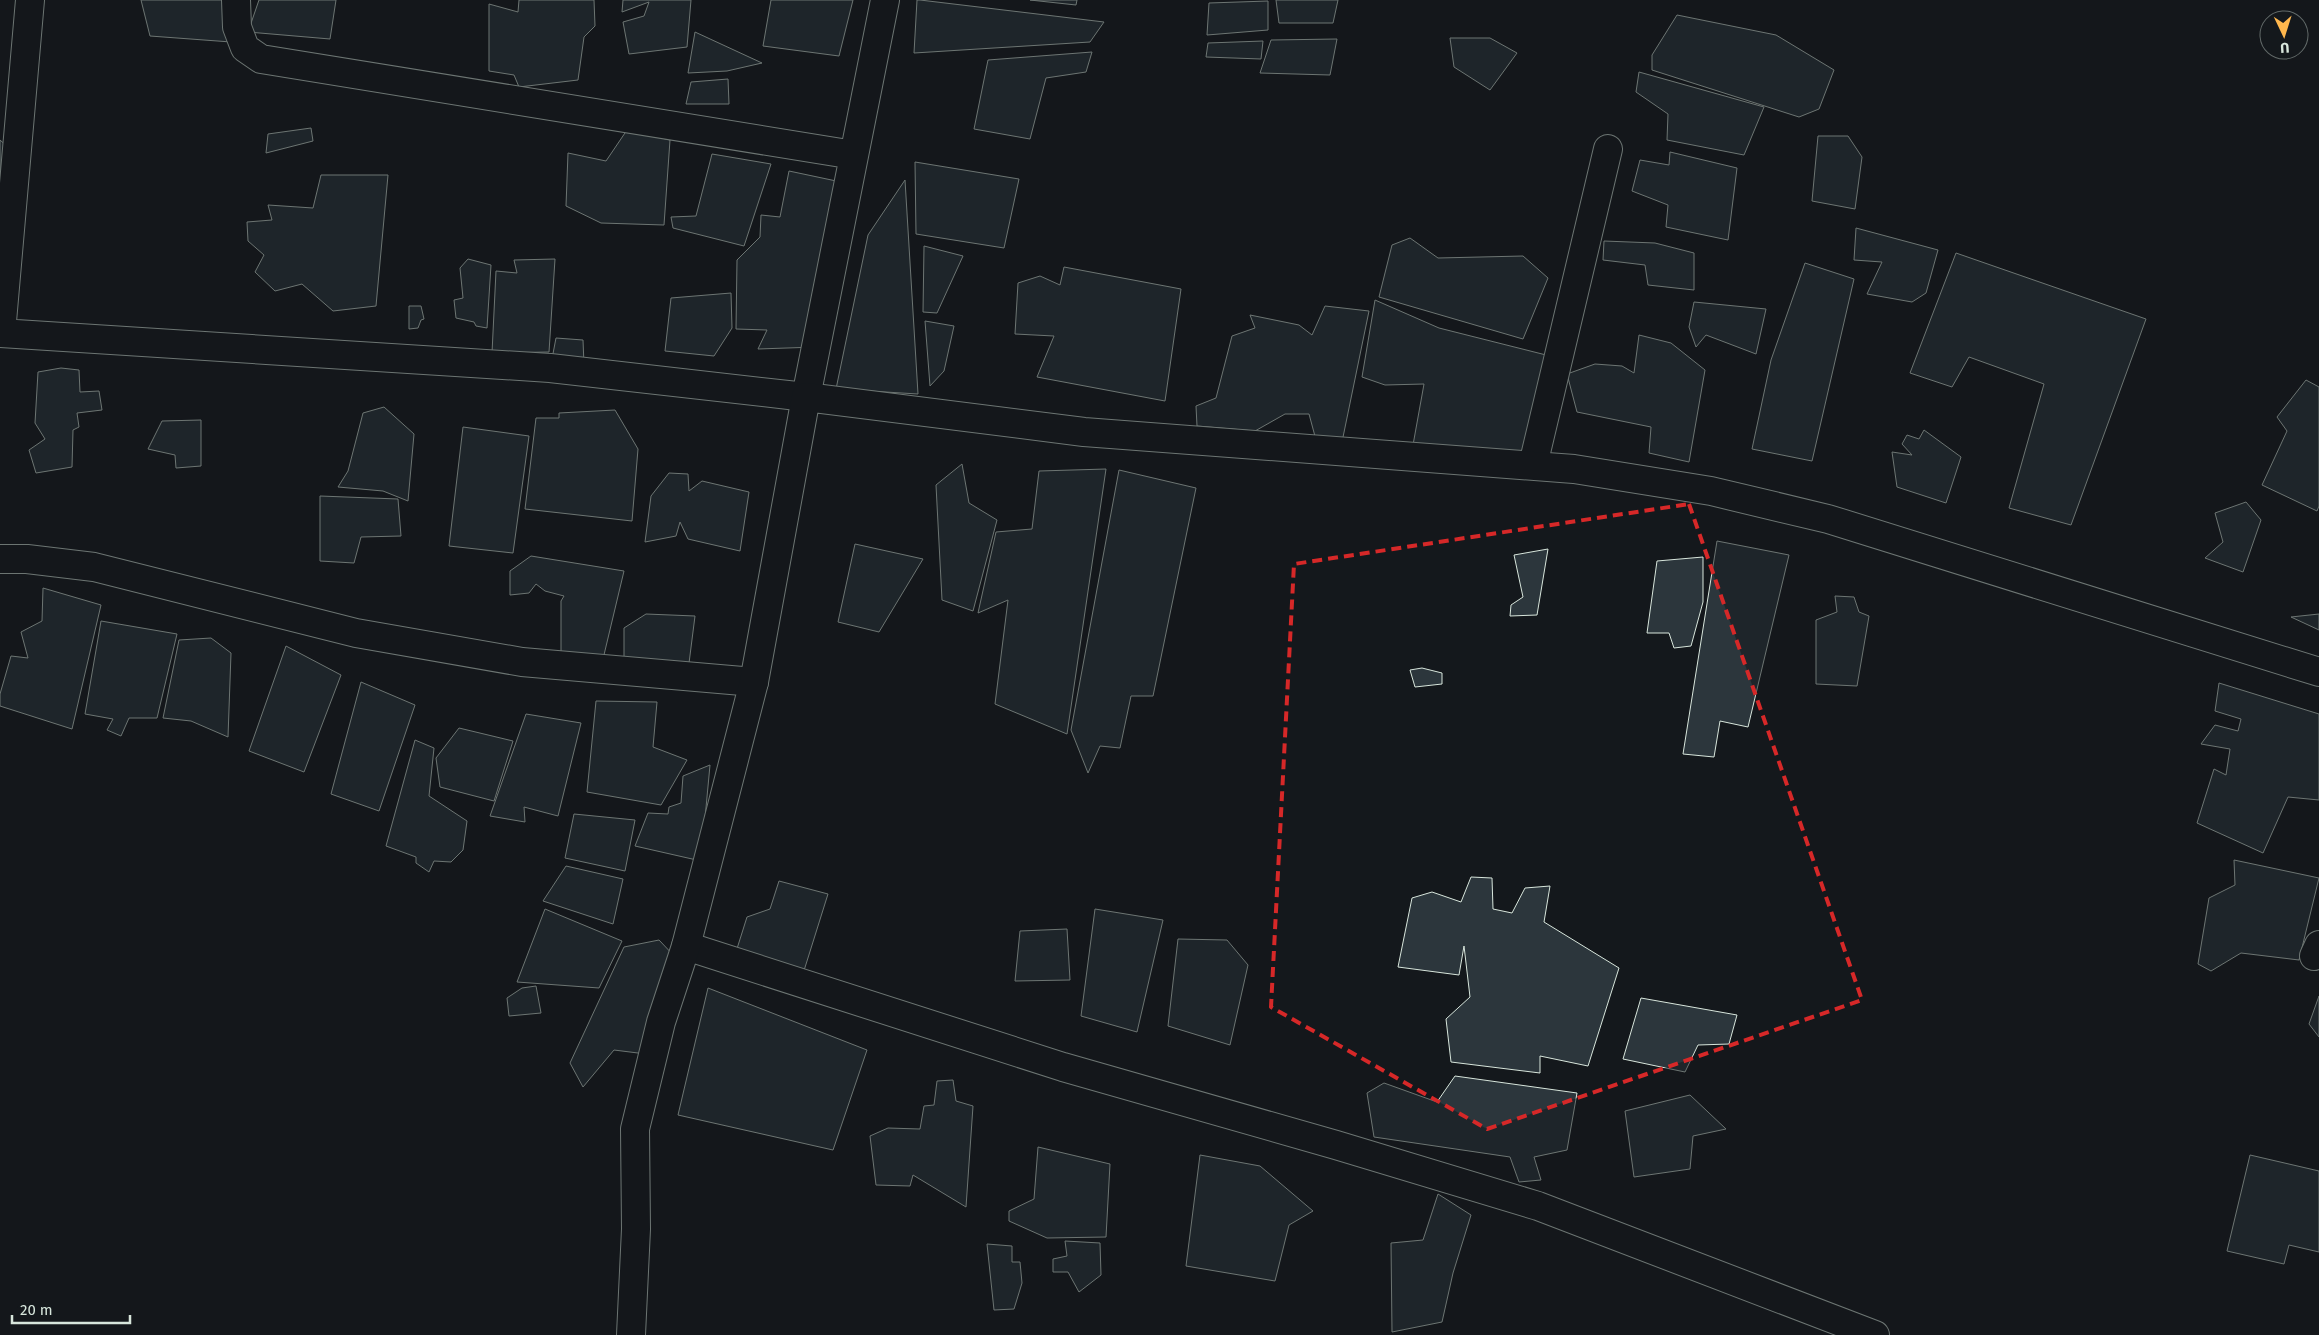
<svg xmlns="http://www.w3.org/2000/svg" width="2319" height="1335" viewBox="0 0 2319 1335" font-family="'Fira Sans',sans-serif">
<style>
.building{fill:#2c363c;stroke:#d8e6dc}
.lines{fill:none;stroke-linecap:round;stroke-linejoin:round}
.street-casing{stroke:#d8e6dc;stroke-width:30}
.secondary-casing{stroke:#d8e6dc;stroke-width:30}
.street{stroke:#14181c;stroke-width:28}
.secondary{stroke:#14181c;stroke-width:28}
.marked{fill:none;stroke:#d62828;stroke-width:4;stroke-dasharray:10 6;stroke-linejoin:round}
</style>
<rect width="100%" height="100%" fill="#14181c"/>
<!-- building -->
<path class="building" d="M141,0H229L231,42L150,36Z
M259,0H336L330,39L248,32Z
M519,0H594L595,26L584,37L578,80L519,87L514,75L489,71V4L518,12Z
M623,0H691L687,47L629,54L623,22L644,16L649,2L622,12Z
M771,0H853L839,56L763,46Z
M917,0H920L1104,22L1090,42L914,53Z
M1030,0H1077L1076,5Z
M1276,0H1338L1333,23H1279Z
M1268,1V30L1207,35L1209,3Z
M1677,15L1776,35L1834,70L1819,109L1799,117L1652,70V55Z
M695,32L762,63L727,71L688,73Z
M1450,38H1490L1517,53L1490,90L1454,67Z
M1337,39L1330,75L1260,73L1271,40Z
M1263,41L1261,59L1206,57L1208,43Z
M1092,52L1086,72L1046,78L1030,139L974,129L988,60Z
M1639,72L1764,107L1744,155L1667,140L1668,114L1636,92Z
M728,79L729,104H686L691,82Z
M311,128L313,141L266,153L268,134Z
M627,130L670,140L664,225L601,223L566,206L568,153L606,161Z
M1818,136H1848L1862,157L1855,209L1812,201Z
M0,140L9,148L10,174L0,175Z
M1670,152L1737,168L1728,240L1666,227L1668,205L1632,191L1640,160L1669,165Z
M712,154L771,164L744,246L673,228L671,217L696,216Z
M915,162L1019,179L1004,248L916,234Z
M789,171L841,182L816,347L758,349L767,330L736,329L737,260L760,237L761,215L780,217Z
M321,175H388L376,306L333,311L302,284L275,291L255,272L264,255L248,241L247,222L272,220L268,205L313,208Z
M905,180L918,394L836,389L868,235Z
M1856,228L1938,250L1926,293L1912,302L1867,294L1882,262L1854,260Z
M1410,238L1438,258L1523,256L1548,278L1523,339L1379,297L1392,245Z
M1604,241L1655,243L1694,253V290L1648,285L1645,265L1603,260Z
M924,246L963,256L937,313L923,312Z
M1956,253L2146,319L2071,525L2009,508L2044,384L1969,357L1952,387L1910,373Z
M468,259L491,265L487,328L476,326L474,322L456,318L454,300L463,298L460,268Z
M555,259L549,352L492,353L496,271L517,273L514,260Z
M1805,263L1854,279L1812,461L1752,449L1771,360Z
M1064,267L1181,289L1165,401L1037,377L1054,336L1015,334L1018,283L1040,276L1060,285Z
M731,293L732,328L714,356L665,351L671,298Z
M1375,300L1439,328L1554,357L1527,452L1413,445L1424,384L1385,385L1362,377Z
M1694,302L1766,309L1756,354L1706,335L1696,347L1689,327Z
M409,306H421L424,319L421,320L418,328L409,329Z
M1325,306L1369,311L1342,442L1316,440L1309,414H1285L1255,431L1197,426L1196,406L1216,398L1232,336L1255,328L1250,315L1299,325L1312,335Z
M925,321L954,326L944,371L930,386Z
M1639,335L1671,343L1705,370L1689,462L1649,453L1651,427L1577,412L1567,374L1595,364L1622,366L1634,373Z
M556,338L583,340L584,365L551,364Z
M61,368L79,370L80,392L99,391L102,410L77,413L79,427L73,430L72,467L36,473L29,450L45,439L35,423L38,372Z
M2306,380L2319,387V506L2317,511L2262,485L2287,431L2277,417Z
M384,407L414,434L408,501L383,491L338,487L348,471L363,413Z
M615,410L638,449L632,521L525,509L536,418H559V413Z
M201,420V466L176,468L175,455L148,449L162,421Z
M463,427L529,436L513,553L449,546Z
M1924,430L1961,457L1946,503L1897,487L1892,452L1912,455L1902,444L1907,435L1919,439Z
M962,464L969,503L997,520L973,611L942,600L936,485Z
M1106,469L1067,734L995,704L1008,600L978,613L996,532L1032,529L1039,471Z
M1119,470L1196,488L1153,696H1131L1120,748L1100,746L1088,773L1071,730Z
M669,473L688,474L689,491L702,481L749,492L740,551L688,539L680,522L676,536L645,542L651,496Z
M320,496L398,499L401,536L361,537L354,563L320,561Z
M2246,502L2261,520L2243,572L2205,558L2223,542L2215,513Z
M1717,541L1789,555L1748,727L1720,721L1714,757L1683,754Z
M855,544L923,559L879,632L838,622Z
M1548,549L1537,615L1510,616L1511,605L1523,597L1514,555Z
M531,556L624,571L603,659L561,656V601L564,596L545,591L536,584L529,593L510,595V571Z
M1703,557V602L1691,646L1674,648L1669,633H1647L1657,561Z
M43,588L101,605L72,729L0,706V694L11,656L28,658L21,632L42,621Z
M1835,596L1854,597L1859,612L1869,616L1857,686L1816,684V620L1837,612Z
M646,614L695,616L688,671L624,665V628Z
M2319,614V630L2291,617Z
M101,621L177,634L157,718H129L121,736L107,730L113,719L85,714Z
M211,638L231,653L228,737L191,721L163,718L179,640Z
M286,646L341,675L304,772L249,751Z
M1422,668L1442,673V684L1415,687L1410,670Z
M361,682L415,705L379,811L331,794Z
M2219,683L2319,714V800L2288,797L2263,853L2197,823L2214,769L2226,775L2230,749L2201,744L2215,725L2238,731L2241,719L2215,711Z
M596,701L657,702L653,747L687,760L661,805L587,792Z
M526,714L581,723L558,816L524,807L525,822L490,816Z
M459,728L513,741L494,801L440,787L436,758Z
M415,740L434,748L429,796L467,821L463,850L451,862L434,861L429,872L416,863V857L386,846Z
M710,765L701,861L635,846L648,813L668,814L669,807L681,803L683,776Z
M574,814L635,820L625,871L565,858Z
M2234,860L2319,878L2299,960L2241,953L2211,971L2198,964L2209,898L2235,885Z
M566,866L623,879L613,924L543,901Z
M1471,877L1492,878L1493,909L1512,913L1525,888L1550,886L1544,922L1619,968L1588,1066L1540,1056V1073L1451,1062L1446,1019L1470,997L1464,946L1459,975L1398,967L1412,898L1432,892L1461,902Z
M779,881L828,894L802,977L735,955L747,917L770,909Z
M545,909L622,941L599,988L517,982Z
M1095,909L1163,920L1137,1032L1081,1016Z
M1067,929L1070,980L1015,981L1020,931Z
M1178,939L1227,940L1248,965L1230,1045L1168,1026Z
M659,940L678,960L646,1054L614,1050L583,1087L570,1063L624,947Z
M536,986L541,1013L509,1016L507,998L522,988Z
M708,988L867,1050L833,1150L678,1115Z
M2319,996V1037L2309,1024Z
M1641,998L1737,1015L1729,1044L1698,1045L1685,1072L1623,1059Z
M1455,1076L1577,1093L1567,1150L1534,1157L1541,1180L1519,1182L1510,1157L1374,1137L1367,1093L1384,1083L1437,1102Z
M953,1080L956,1101L973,1106L966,1207L913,1175L910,1186L876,1185L870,1136L888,1128L920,1129L924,1106L934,1105L937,1081Z
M1690,1095L1726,1129L1693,1136L1690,1169L1634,1177L1625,1111Z
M1038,1147L1110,1164L1106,1237L1047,1238L1009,1221V1211L1034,1199Z
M1200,1155L1260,1166L1313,1211L1289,1225L1275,1281L1186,1266Z
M2250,1155L2319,1171V1252L2289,1245L2284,1264L2227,1251Z
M1438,1194L1471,1215L1453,1273L1442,1322L1392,1332L1391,1243L1423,1240Z
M1065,1241L1100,1243L1101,1275L1079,1292L1068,1272H1053V1259L1067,1256Z
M987,1244L1012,1246V1262H1020L1022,1283L1014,1309L994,1310Z"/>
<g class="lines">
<!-- street casing -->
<g class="street-casing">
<path id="street" d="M236,0L237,27L245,48L261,59L854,155
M0,333L550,368L806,397L885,0
M1,333L30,0
M1533,465L1608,149
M0,559H27L94,567L356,633L522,662L754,682
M686,946L1063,1067L1336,1145L1538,1206L1875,1335
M2314,956L2319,945"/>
</g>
<!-- secondary casing -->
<g class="secondary-casing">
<path id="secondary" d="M631,1335L636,1229L635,1129L661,1022L686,946L754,682L806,397L1084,432L1574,469L1711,491L1828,519L2319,672"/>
</g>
<!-- street -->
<use href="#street" class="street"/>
<!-- secondary -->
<use href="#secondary" class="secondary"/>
</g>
<!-- marked area -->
<path d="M0 0H2319V1335H0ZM1689,504L1862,1000L1487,1129L1271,1007L1294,564Z" fill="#14181c" fill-opacity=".55" fill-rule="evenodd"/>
<path class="marked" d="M1689,504L1862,1000L1487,1129L1271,1007L1294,564Z"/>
<!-- north arrow -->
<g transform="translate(2284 35) rotate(176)"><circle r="24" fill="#14181c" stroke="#626a69"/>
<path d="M0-4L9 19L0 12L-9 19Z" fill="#ffb74d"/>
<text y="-8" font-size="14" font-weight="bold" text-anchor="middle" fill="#d8e6dc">U</text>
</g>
<!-- scale -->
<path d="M12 1315v8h118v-8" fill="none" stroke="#d8e6dc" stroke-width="2.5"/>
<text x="20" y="1315" font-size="15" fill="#d8e6dc" stroke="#14181c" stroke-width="4" paint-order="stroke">20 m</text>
</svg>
